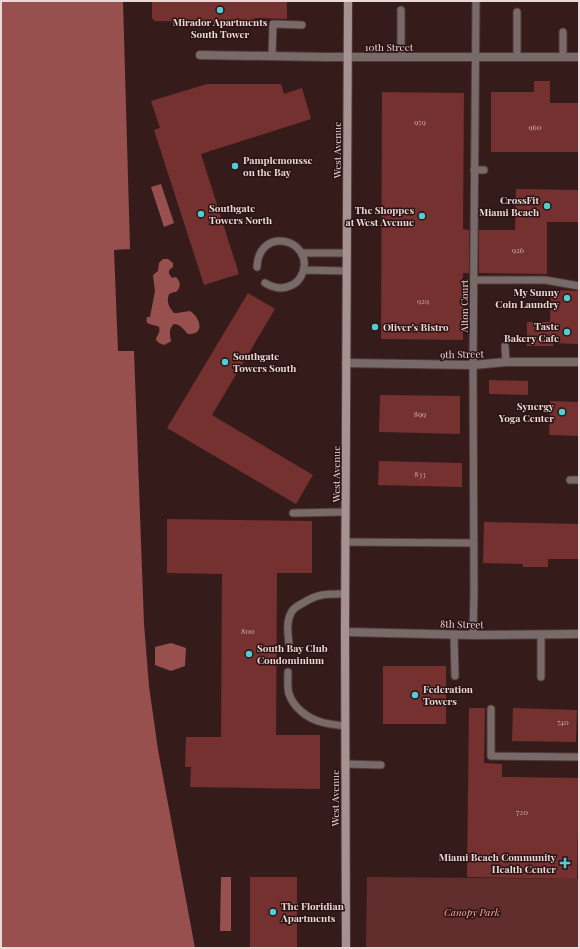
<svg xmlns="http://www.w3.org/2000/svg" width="580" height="949" viewBox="0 0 580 949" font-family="'Playfair Display',serif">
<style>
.green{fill:#612e2d}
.water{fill:#98504e}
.building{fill:#753030}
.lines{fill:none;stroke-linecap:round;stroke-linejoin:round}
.lane-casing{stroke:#523a39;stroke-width:9}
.street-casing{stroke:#523a39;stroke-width:10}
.secondary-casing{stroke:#523a39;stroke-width:10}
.lane{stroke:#786a69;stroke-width:7}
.street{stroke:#786a69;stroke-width:8}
.secondary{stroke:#a89291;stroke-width:8}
.poi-dot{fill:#52ccd5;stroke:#2a1312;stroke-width:1.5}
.labels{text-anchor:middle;stroke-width:3;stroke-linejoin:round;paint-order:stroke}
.number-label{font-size:8px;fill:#cdaead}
.poi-label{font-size:10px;font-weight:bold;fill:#ead8d7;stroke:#2a1312;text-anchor:start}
.street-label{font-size:10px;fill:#ead8d7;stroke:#2a1312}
.park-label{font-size:10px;font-style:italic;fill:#fca7a3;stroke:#2a1312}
</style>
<rect width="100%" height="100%" fill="#351c1b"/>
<!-- green -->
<path class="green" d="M367,877L579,879V948H366Z"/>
<!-- water -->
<path class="water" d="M1,1H123L130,249L114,250L118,351H134L144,624L149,686L158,750L195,948H1Z
M161,184L174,223L164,227L151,187Z
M163,259H168L173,263V267L169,270V274L172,278L176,277C181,282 181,287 176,292H174L169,294C166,302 169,307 174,313H177L190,311C201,318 205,335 188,334C184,330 180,324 174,324C168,329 170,334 171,341L170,342L164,345L159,343L156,340C156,335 161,334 159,327C154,323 144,327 147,317H150L155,291L153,275L158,271L159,263Z
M171,643L186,648L185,666L171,671L155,665V647Z
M221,877H231V931H220Z"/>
<!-- building -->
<path class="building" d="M152,1H287V19L254,18L255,22L154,21V19H152Z
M534,81H550V103H579V152H491V92H534Z
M207,84H281L284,94L302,88L311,119L201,154L239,274L204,285L154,130L160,128L151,101Z
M382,92L464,93L463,229L469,230V273H463V340L381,339Z
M516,189L579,190V222H547V274L479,273V230H515Z
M551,290L579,291V344L553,343V346H527V322H550Z
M248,293L275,309L212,415L313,475L296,504L167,428Z
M489,380L528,381V395L489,394Z
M380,395L460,396V434L379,432Z
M550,401L579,402V436L549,435Z
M379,461L462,463V487L378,485Z
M167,519L312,521V573H277L276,735H320V789L190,787L191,767H185L186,737H221L222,574L167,573Z
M484,522L579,524V559H548V567H523V564L483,563Z
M383,666H446V724H383Z
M469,708H485L484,763L502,764V777L579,778L577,879L467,877Z
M513,708L577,710L576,742L512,741Z
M250,877H297V948H250Z"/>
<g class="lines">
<!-- lane casing -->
<g class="lane-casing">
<path id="lane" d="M401,10V57
M563,32V57
M272,56L273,24L302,25
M517,57V12
M474,170H484
M302,253H347
M257,267C259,225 313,239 303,272C301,277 297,283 292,285C282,290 274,288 265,283
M304,270L347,271
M474,280H545L579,286
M505,346L506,362
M570,480H579
M293,513L345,512
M345,542L474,543
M454,635L455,676
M473,635L474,593L473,365L476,1
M541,635V677
M289,644C288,634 286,622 291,613C293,608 299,605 303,603C319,593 327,594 345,594
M288,672C288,679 287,687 289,694C294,708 307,718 321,722C328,724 337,725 345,726
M491,709V756L579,757
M345,764L381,765"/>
</g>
<!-- street casing -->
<g class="street-casing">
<path id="street" d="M200,55L324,57H579
M346,363L473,365L506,362H579
M345,632L473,635L579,634"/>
</g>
<!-- secondary casing -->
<g class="secondary-casing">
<path id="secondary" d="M346,948L345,632L348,1"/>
</g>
<!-- lane -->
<use href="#lane" class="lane"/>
<!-- street -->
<use href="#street" class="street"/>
<!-- secondary -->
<use href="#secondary" class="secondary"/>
</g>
<!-- markers -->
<g class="poi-dot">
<circle cx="220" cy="10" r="4"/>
<circle cx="235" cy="166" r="4"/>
<circle cx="547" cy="206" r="4"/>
<circle cx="201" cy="214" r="4"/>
<circle cx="422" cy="216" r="4"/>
<circle cx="567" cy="298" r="4"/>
<circle cx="375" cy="327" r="4"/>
<circle cx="567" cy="332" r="4"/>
<circle cx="225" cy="362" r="4"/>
<circle cx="562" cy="412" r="4"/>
<circle cx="249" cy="654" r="4"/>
<circle cx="415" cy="695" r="4"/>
<path d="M563 857h4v4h4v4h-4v4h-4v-4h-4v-4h4z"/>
<circle cx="273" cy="912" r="4"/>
</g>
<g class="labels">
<!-- number labels -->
<g class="number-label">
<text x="420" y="125">959</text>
<text x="535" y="130">960</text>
<text x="518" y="253">926</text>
<text x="423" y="304">929</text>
<text x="420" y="417">899</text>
<text x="420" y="477">833</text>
<text x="248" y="634">800</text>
<text x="563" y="725">740</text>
<text x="522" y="815">720</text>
</g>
<!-- poi labels -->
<g class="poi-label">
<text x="220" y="26" text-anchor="middle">Mirador Apartments<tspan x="220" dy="12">South Tower</tspan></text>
<text x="243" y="164">Pamplemousse<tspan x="243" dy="12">on the Bay</tspan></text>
<text x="539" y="204" text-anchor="end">CrossFit<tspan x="539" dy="12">Miami Beach</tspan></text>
<text x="209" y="212">Southgate<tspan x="209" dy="12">Towers North</tspan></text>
<text x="414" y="214" text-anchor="end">The Shoppes<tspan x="414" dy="12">at West Avenue</tspan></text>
<text x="559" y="296" text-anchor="end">My Sunny<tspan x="559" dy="12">Coin Laundry</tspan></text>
<text x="559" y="330" text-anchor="end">Taste<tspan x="559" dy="12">Bakery Cafe</tspan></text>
<text x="383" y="331">Oliver's Bistro</text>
<text x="233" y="360">Southgate<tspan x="233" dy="12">Towers South</tspan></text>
<text x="554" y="410" text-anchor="end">Synergy<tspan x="554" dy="12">Yoga Center</tspan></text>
<text x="257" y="652">South Bay Club<tspan x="257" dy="12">Condominium</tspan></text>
<text x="423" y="693">Federation<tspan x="423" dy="12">Towers</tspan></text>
<text x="556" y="861" text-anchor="end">Miami Beach Community<tspan x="556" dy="12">Health Center</tspan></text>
<text x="281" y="910">The Floridian<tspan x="281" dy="12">Apartments</tspan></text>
</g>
<!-- street labels -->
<g class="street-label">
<text x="389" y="51">10th Street</text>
<text transform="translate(337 150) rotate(-90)" y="4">West Avenue</text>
<text transform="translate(464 306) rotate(-90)" y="4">Alton Court</text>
<text transform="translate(462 354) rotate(-1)" y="4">9th Street</text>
<text transform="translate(336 474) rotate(-90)" y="4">West Avenue</text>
<text transform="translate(462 624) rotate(1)" y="4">8th Street</text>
<text transform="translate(335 798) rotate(-90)" y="4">West Avenue</text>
</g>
<!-- park labels -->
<g class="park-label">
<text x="472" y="916">Canopy Park</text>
</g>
</g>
<!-- border -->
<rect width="580" height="949" fill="none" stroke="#ead8d7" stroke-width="4"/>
</svg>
